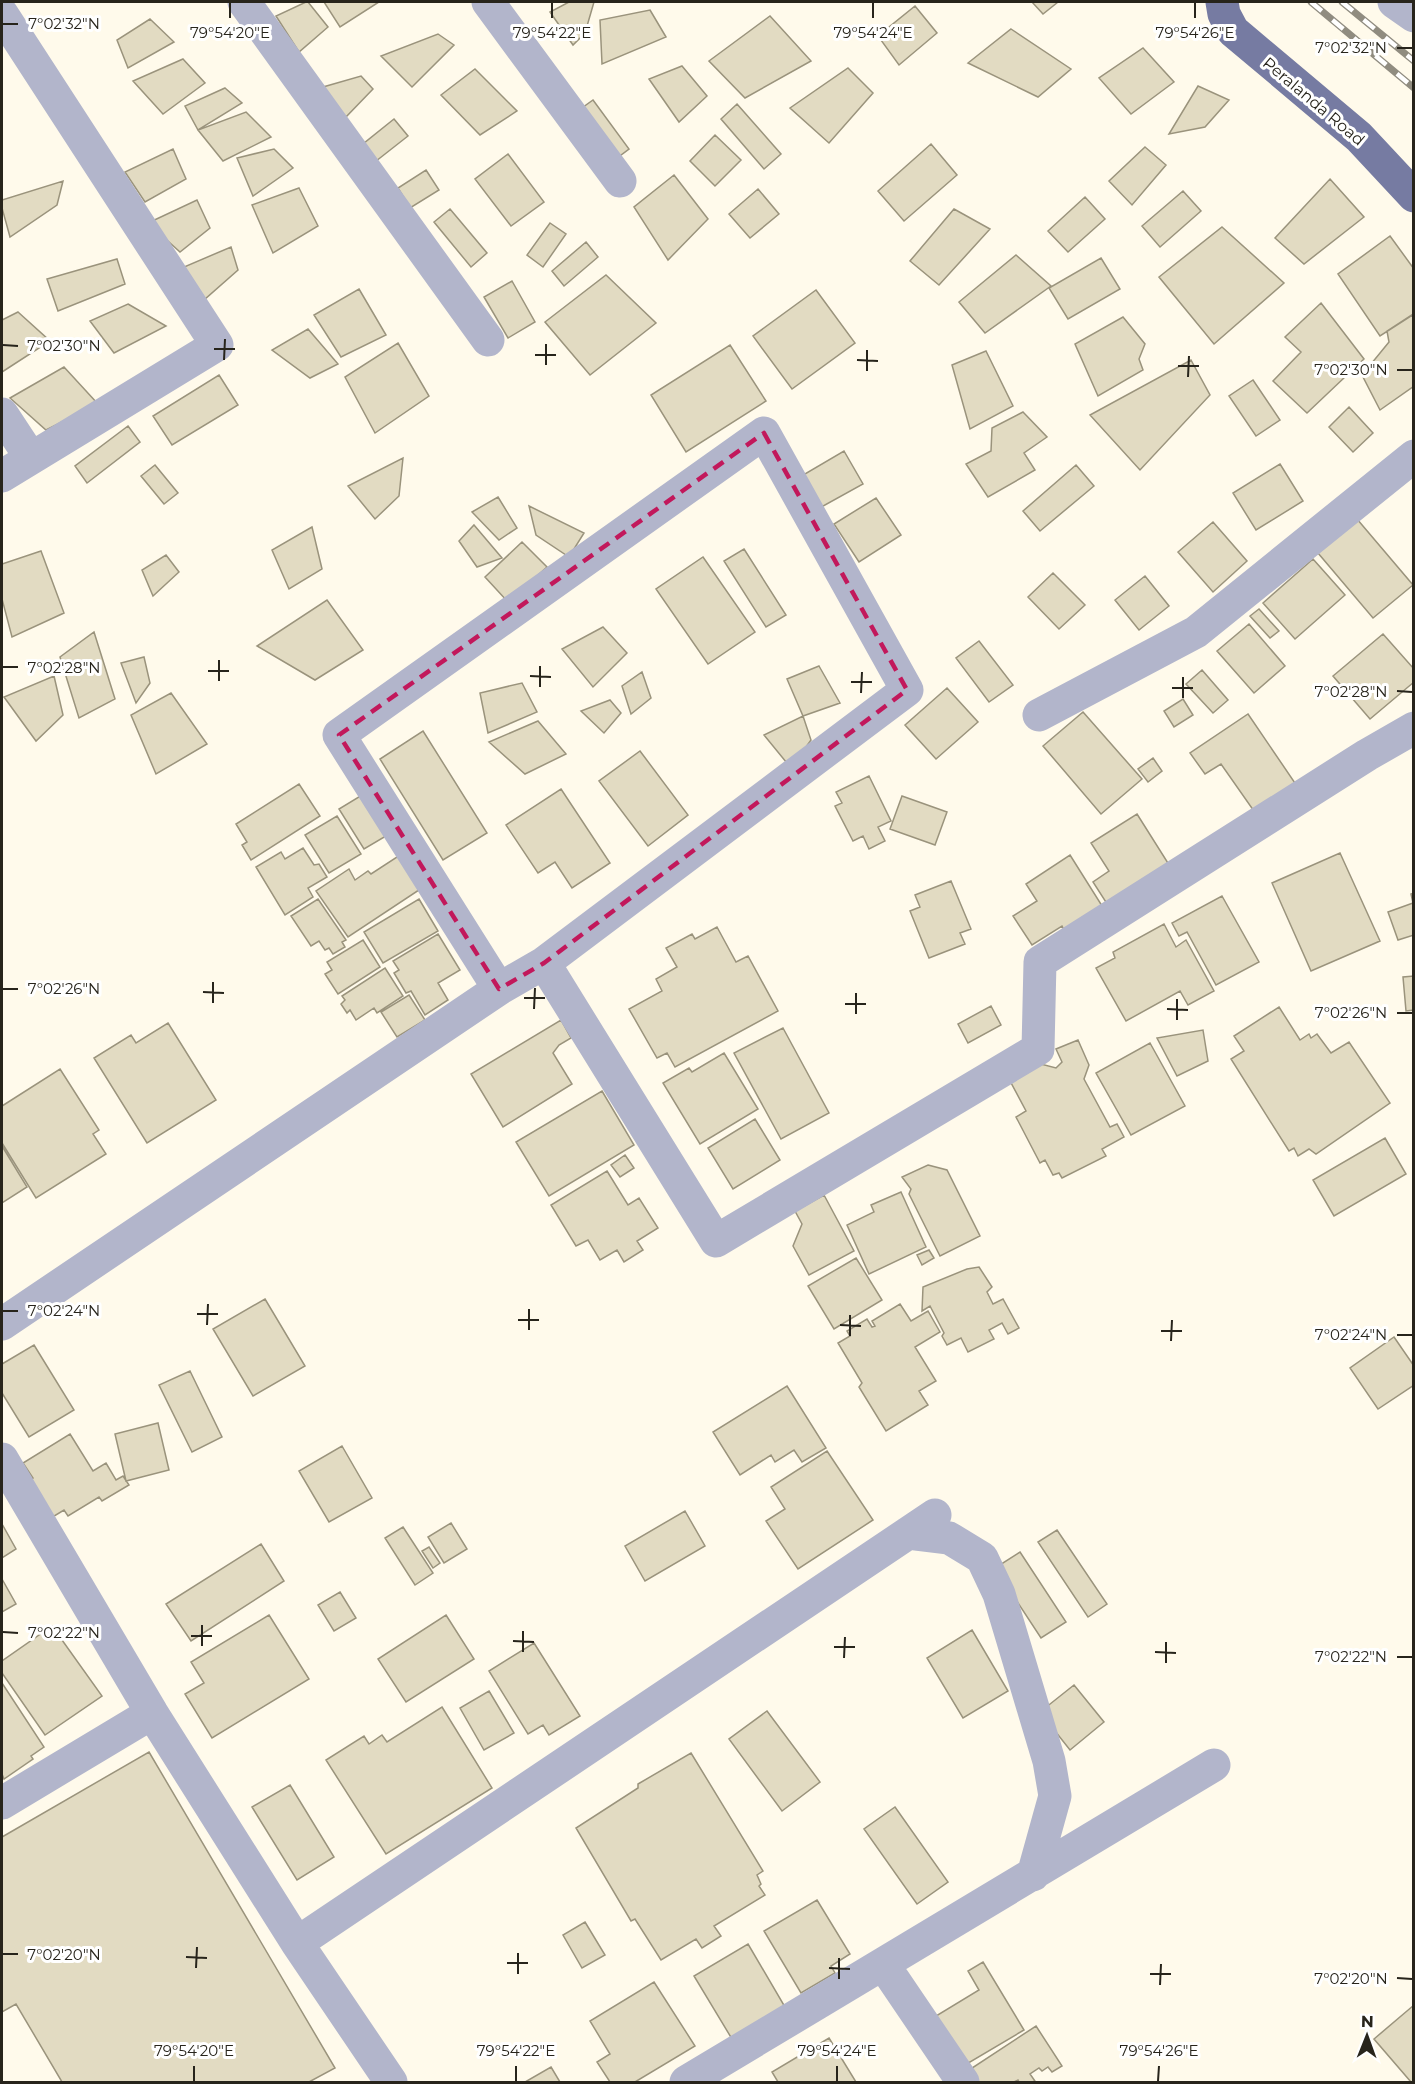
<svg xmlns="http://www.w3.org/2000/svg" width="1415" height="2084" viewBox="0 0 1415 2084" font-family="Montserrat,sans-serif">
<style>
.building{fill:#e2dbc2;stroke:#9a937c;stroke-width:1.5}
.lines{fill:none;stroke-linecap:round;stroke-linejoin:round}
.street{stroke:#b2b5cb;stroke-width:33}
.primary{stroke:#767ba2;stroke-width:33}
.rail-casing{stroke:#908c80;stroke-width:7}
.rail{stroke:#fff;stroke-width:4.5;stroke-dasharray:14;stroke-linecap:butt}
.marked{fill:none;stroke:#c2185b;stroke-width:4.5;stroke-dasharray:12 8;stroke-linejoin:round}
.ticks{fill:none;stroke:#27241b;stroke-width:2}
.labels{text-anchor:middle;stroke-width:6;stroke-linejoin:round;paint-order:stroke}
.street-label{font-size:16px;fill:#27241b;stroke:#fff}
.ticks-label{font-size:15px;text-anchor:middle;fill:#27241b;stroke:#fff;stroke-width:6;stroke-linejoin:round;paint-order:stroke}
</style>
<rect width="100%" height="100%" fill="#fffaeb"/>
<!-- building -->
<path class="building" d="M306,2H308L328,27L299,52L276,16Z
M324,2H379L340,27Z
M569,2H594L585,33L573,45L550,12Z
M1032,2H1058L1043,14Z
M915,6L937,33L899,65L878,36Z
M650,10L666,37L602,64L600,20Z
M770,16L811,61L745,98L709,61Z
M150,19L174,42L128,68L117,40Z
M1011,29L1071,69L1038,97L968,63Z
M438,34L454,45L412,87L381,56Z
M1143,48L1174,82L1131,114L1099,78Z
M183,59L205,83L163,114L133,81Z
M682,66L707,96L679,122L649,79Z
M848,68L873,93L829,143L790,108Z
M475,69L517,111L480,135L441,95Z
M361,76L373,89L344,119L323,87Z
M1198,86L1229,100L1205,127L1169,134Z
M225,88L242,103L198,130L185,106Z
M593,100L629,149L597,173L561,123Z
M737,104L781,154L764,169L721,119Z
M246,112L271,137L223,161L198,130Z
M394,119L408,136L371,165L358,148Z
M715,135L741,160L715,186L690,161Z
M931,144L957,175L904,221L878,191Z
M1145,147L1166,165L1132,205L1109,181Z
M173,149L186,179L145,202L125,172Z
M274,149L293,168L253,196L237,158Z
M508,154L544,202L511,226L475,179Z
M426,170L439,190L410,208L398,188Z
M674,175L708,219L668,260L634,207Z
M1330,179L1364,217L1304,264L1275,238Z
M63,181L57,205L10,237L2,208V200Z
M299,188L318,226L273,253L252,205Z
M758,189L779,214L750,238L729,214Z
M1183,191L1201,211L1160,247L1142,226Z
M1085,197L1105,219L1068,252L1048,231Z
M197,200L210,228L180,252L148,223Z
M450,209L487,253L471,267L434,222Z
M954,209L990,229L939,285L910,261Z
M550,223L566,234L543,267L527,255Z
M1222,227L1284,283L1214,344L1159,277Z
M1390,236L1414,269V314L1380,336L1338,274Z
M586,242L598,257L564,286L552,271Z
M231,247L238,270L205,299L184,267Z
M1016,255L1051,286L985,333L959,302Z
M1101,258L1120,289L1068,319L1049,288Z
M117,259L125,284L58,311L47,279Z
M606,275L656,323L590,375L545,322Z
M512,281L535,322L508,338L484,297Z
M359,289L386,335L341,357L314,315Z
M816,290L855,343L792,389L753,336Z
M1321,303L1364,359L1307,413L1273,381L1301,352L1285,337Z
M128,304L166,326L114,353L90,321Z
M18,312L50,341L2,372V320Z
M1413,314L1414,386L1380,410L1362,375L1389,342L1387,331Z
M1123,317L1145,344L1139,359L1143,370L1098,396L1075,344Z
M308,329L338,364L310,378L272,350Z
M398,343L429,396L375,433L345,377Z
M730,345L766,401L686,452L651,395Z
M986,351L1013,406L970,429L952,365Z
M1191,360L1210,395L1140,470L1090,415Z
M64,367L98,404L46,430L10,398Z
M219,375L238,405L172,445L153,416Z
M1253,380L1280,420L1256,436L1229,396Z
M1349,407L1373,433L1353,452L1329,427Z
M1023,412L1047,437L1024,453L1035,470L988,497L966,464L991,451L992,428Z
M128,426L140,442L87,483L75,466Z
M844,451L863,484L816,510L798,478Z
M403,458L399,496L375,519L348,486Z
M1280,464L1303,501L1256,530L1233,493Z
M155,465L178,493L164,504L141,476Z
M1076,465L1094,486L1040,531L1023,511Z
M498,497L517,528L499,540L472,512Z
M876,498L901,535L859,562L834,524Z
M529,506L584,533L569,557L536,535Z
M1357,519L1413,585L1373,618L1318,553Z
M1213,522L1247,561L1213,592L1178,552Z
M474,525L502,558L477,567L459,541Z
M312,527L322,569L289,589L272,550Z
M522,542L547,567L508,602L485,577Z
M744,549L786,615L766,627L724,561Z
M41,551L64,613L12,637L2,599V564Z
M166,555L179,572L153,596L142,570Z
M703,557L755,632L708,664L656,589Z
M1313,559L1345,595L1295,639L1263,603Z
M1053,573L1085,605L1059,629L1028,597Z
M1145,576L1169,606L1139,630L1115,600Z
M327,600L363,650L315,680L257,646Z
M1259,609L1279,631L1270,638L1250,616Z
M1249,624L1285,666L1254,693L1217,651Z
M603,627L627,653L593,687L562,649Z
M94,632L115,699L79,718L60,657Z
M1383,634L1414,669V682L1370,719L1333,676Z
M979,641L1013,685L989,702L956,658Z
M144,657L150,683L136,703L121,663Z
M819,666L840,703L803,716L787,679Z
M1202,670L1228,700L1213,713L1186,684Z
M642,672L651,698L631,714L622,686Z
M54,676L63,715L36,741L4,697Z
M522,683L537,712L488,733L480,693Z
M947,688L978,722L936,759L905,725Z
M171,693L207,744L156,774L131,715Z
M1183,699L1193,715L1174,727L1164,711Z
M610,700L621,713L604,733L581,711Z
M1083,712L1142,779L1101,814L1043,746Z
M1248,714L1297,786L1256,814L1221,764L1205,774L1190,753Z
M803,716L811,740L791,768L764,735Z
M538,721L566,754L525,774L489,742Z
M423,731L487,833L443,860L380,759Z
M640,751L688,815L648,846L599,781Z
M1153,758L1162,771L1148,782L1138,769Z
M869,776L891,821L878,827L885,841L869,849L863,836L853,841L835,806L842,803L836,792Z
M299,784L320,816L251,860L242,845L247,842L236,824Z
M561,789L610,863L572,888L555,862L538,873L506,825Z
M362,795L386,836L364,849L339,809Z
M902,796L947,812L935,845L890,829Z
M1137,814L1173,871L1111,910L1093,882L1109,871L1091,843Z
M337,816L361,854L329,873L305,835Z
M303,848L314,865L319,864L327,877L308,888L313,897L285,915L256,867L281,852L285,859Z
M1340,853L1380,941L1311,971L1272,883Z
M400,855L422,888L348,937L316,891L349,869L355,880L368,871L371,874Z
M1070,855L1104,909L1066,934L1062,926L1032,945L1013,916L1037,901L1026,884Z
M951,881L971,929L960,933L965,944L929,958L910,911L920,907L915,895Z
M1414,893V935L1398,940L1388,912L1413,903L1411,894Z
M1222,896L1259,962L1216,985L1187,932L1179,936L1172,923Z
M318,899L346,940L342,942L345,947L333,954L329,948L325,950L319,941L311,946L291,916Z
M419,899L438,931L383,963L364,932Z
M1164,924L1176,947L1186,940L1214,991L1188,1005L1180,991L1126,1021L1096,968L1115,958L1113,952Z
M717,927L736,962L748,956L778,1011L675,1067L667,1053L657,1058L629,1009L662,991L656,979L677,967L666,948L692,934L695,939Z
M438,934L460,970L438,983L448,1000L425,1015L411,991L406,993L394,973L399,970L393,961Z
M363,940L380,967L338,994L325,974L332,970L327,962Z
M385,968L403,996L377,1013L374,1008L356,1020L350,1010L347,1013L341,1004L345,1000L342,996Z
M1414,976V1010L1406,1011L1403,977Z
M409,995L425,1020L397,1037L381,1012Z
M991,1006L1001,1025L968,1043L958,1024Z
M1279,1007L1300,1040L1309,1034L1311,1038L1317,1034L1331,1053L1349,1042L1390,1103L1316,1154L1309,1149L1298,1156L1294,1148L1289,1151L1231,1059L1244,1051L1234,1036Z
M561,1020L571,1038L559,1045L553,1053L572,1084L503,1127L471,1074Z
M168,1023L216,1100L147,1143L94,1058L131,1035L136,1043Z
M783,1028L829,1113L781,1139L734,1053Z
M1203,1030L1208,1061L1177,1076L1157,1038Z
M1078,1040L1089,1065L1084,1079L1110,1127L1117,1124L1124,1137L1102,1149L1106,1156L1062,1178L1059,1173L1053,1175L1045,1160L1040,1163L1016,1117L1026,1111L1009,1079L1037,1063L1056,1068L1062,1062L1056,1049Z
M1150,1043L1185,1106L1131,1135L1096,1073Z
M724,1053L758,1109L700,1144L663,1083L689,1068L692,1072Z
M60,1069L99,1130L93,1134L106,1154L36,1198L2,1143V1106Z
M602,1091L634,1145L549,1196L516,1142Z
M755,1119L780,1160L733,1189L708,1148Z
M1385,1138L1406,1174L1334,1216L1313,1180Z
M2,1146L27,1187L2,1203Z
M625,1155L634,1168L620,1177L611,1165Z
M928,1165L947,1170L980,1236L940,1256L909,1194L911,1189L902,1177Z
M607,1171L628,1205L639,1198L658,1228L637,1241L643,1250L624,1262L617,1250L600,1260L588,1240L576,1246L551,1205Z
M901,1192L926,1247L869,1274L847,1225L874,1212L871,1205Z
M824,1195L854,1251L809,1275L793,1246L802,1224L795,1211Z
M929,1250L934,1258L922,1265L917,1255Z
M856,1258L882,1300L834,1329L808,1286Z
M979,1267L992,1287L987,1292L993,1304L1003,1299L1019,1328L1008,1334L1002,1323L989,1330L994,1339L968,1352L961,1338L947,1345L942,1336L944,1333L930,1306L922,1311L923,1287L967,1269Z
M265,1299L305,1366L253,1396L213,1329Z
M900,1304L911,1321L928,1311L940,1332L915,1347L936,1381L919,1391L928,1405L886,1431L859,1387L862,1383L838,1343L850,1336L847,1331L867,1319L872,1327L875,1326L872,1321Z
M1394,1337L1414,1366V1385L1378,1409L1350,1368Z
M34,1345L74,1410L29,1437L2,1393V1364Z
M190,1371L222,1437L192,1452L159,1385Z
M787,1386L826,1448L802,1462L794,1450L775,1462L771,1455L740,1475L713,1432Z
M158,1423L169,1470L126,1481L115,1434Z
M70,1434L93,1471L106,1463L116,1480L123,1476L129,1485L102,1501L99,1497L68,1516L64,1510L51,1518L28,1481L33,1478L23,1463Z
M342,1446L372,1498L329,1522L299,1471Z
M827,1451L873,1520L798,1569L766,1521L785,1509L771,1487Z
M685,1511L705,1546L645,1581L625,1546Z
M451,1523L467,1549L444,1563L428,1537Z
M2,1524L16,1549L2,1558Z
M403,1527L433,1573L415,1585L385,1538Z
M1057,1530L1107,1604L1088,1617L1038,1542Z
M261,1544L284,1581L191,1641L166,1604Z
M429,1547L440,1563L433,1568L422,1551Z
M1020,1552L1066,1622L1041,1638L995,1568Z
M2,1579L16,1604L2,1612Z
M340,1592L356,1618L334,1631L318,1605Z
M269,1615L309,1679L212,1738L185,1694L204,1683L191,1662Z
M446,1615L474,1659L406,1702L378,1659Z
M52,1626L102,1696L45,1735L2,1673V1661Z
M972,1630L1008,1691L963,1718L927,1658Z
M534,1643L580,1716L549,1735L543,1725L528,1734L489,1671Z
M2,1683L44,1747L31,1756L33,1759L4,1779L2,1774Z
M1074,1685L1104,1722L1070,1750L1040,1712Z
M489,1691L514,1733L484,1750L460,1708Z
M442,1707L492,1788L386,1854L326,1760L364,1736L369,1744L382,1735L387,1742Z
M767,1711L820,1782L782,1811L729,1739Z
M149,1752L335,2068L309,2082H62L16,2004L2,2012V1837Z
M691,1753L763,1871L757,1875L761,1884L759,1886L765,1895L714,1926L721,1936L702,1948L696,1939L661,1960L635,1919L631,1921L576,1828L638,1788V1784Z
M290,1785L334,1857L297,1880L252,1807Z
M895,1807L948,1882L917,1904L864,1829Z
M817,1900L850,1954L831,1966L835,1973L801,1993L764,1931Z
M585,1922L605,1955L582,1968L563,1935Z
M748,1944L785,2007L732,2039L694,1976Z
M983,1962L1024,2030L965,2065L936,2016L979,1990L968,1971Z
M654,1982L695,2046L635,2082H610L597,2062L610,2054L590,2021Z
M1414,2005V2082H1411L1374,2039Z
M1036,2026L1062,2066L1052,2072L1048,2067L1042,2071L1039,2068L1030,2074L1035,2081L1032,2082H1019L1018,2080L1014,2082H973L966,2072Z
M829,2038L856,2082H778L772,2072Z
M551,2067L560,2082H525Z"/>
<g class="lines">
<!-- street -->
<path class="street" d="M244,2L488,340
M488,2L620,181
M1394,2L1414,16
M2,14L217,345L2,476
M2,414L31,458
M1039,715L1196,632L1414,456
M544,963L716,1241L1038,1049L1040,962L1367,755L1414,728
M2,1324L499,989L544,963L907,690L764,433L339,735L499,989
M2,1459L152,1713L297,1943L391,2082
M908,1533L949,1538L982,1558L999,1594L1049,1761L1055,1796L1033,1875
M2,1803L152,1713
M297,1943L935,1515
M883,1964L963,2082
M686,2082L1214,1765"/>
<!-- primary -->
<path class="primary" d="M1222,2L1224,14L1233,31L1359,137L1414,196"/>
<!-- rail casing -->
<g class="rail-casing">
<path id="rail" d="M1311,2L1414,88
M1342,2L1414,61"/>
</g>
<!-- rail -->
<use href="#rail" class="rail"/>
</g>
<!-- marked area -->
<path class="marked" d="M764,433L907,690L544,963L499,989L339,735Z"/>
<!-- ticks -->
<path class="ticks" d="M230,18V3M552,18V3M873,18V3M1195,18V3M3,24H18M1397,48H1412M3,345L18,346M214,349H235M535,355H556M224,360L225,339M857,360L878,361M546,365V344M1178,366H1199M1397,370H1412M867,371V350M1188,377L1189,356M3,667H18M208,671H229M530,676L551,677M219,681V660M851,682H872M540,687V666M1172,688H1193M1397,691L1412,692M861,693L862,672M1183,698V677M3,989H18M203,992L224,993M524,998H545M213,1003V982M845,1004H866M534,1009L535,988M1167,1009L1188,1010M1397,1013H1412M856,1014V993M1177,1020V999M3,1311H18M197,1314H218M518,1320H539M207,1325L208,1304M840,1325L861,1326M529,1330V1309M1161,1331H1182M1397,1335H1412M850,1336V1315M1171,1341L1172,1320M3,1632L18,1633M191,1636H212M513,1641L534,1642M202,1646V1625M834,1647H855M523,1652V1631M1155,1652L1176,1653M1397,1657H1412M844,1658L845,1637M1166,1663V1642M3,1954H18M186,1957L207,1958M507,1963H528M196,1968L197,1947M829,1968L850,1969M518,1974V1953M1150,1974H1171M1397,1978L1412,1979M839,1979V1958M1160,1985L1161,1964M194,2081V2066M516,2081V2066M837,2081V2066M1158,2081L1159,2066"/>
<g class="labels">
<!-- street labels -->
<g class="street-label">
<text transform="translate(1314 101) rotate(40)" y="6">Peralanda Road</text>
</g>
</g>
<g class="ticks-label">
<text x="64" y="29">7°02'32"N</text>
<text x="230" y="38">79°54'20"E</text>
<text x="552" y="38">79°54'22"E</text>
<text x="873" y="38">79°54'24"E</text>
<text x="1195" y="38">79°54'26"E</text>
<text x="1351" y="53">7°02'32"N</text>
<text x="64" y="351">7°02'30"N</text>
<text x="1351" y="375">7°02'30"N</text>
<text x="64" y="673">7°02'28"N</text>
<text x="1351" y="697">7°02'28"N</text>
<text x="64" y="994">7°02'26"N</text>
<text x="1351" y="1018">7°02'26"N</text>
<text x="64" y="1316">7°02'24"N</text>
<text x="1351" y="1340">7°02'24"N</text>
<text x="64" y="1638">7°02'22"N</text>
<text x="1351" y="1662">7°02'22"N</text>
<text x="64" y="1960">7°02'20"N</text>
<text x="1351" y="1984">7°02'20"N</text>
<text x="194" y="2056">79°54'20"E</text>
<text x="516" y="2056">79°54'22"E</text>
<text x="837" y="2056">79°54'24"E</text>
<text x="1159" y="2056">79°54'26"E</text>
</g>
<!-- border -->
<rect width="1415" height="2084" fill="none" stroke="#27241b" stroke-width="6"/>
<!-- north arrow -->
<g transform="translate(1367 2036) rotate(1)" stroke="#ffffff" stroke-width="4.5" paint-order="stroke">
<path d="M0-4.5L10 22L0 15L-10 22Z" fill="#27241b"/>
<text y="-9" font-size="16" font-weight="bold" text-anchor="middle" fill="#27241b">N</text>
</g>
</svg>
